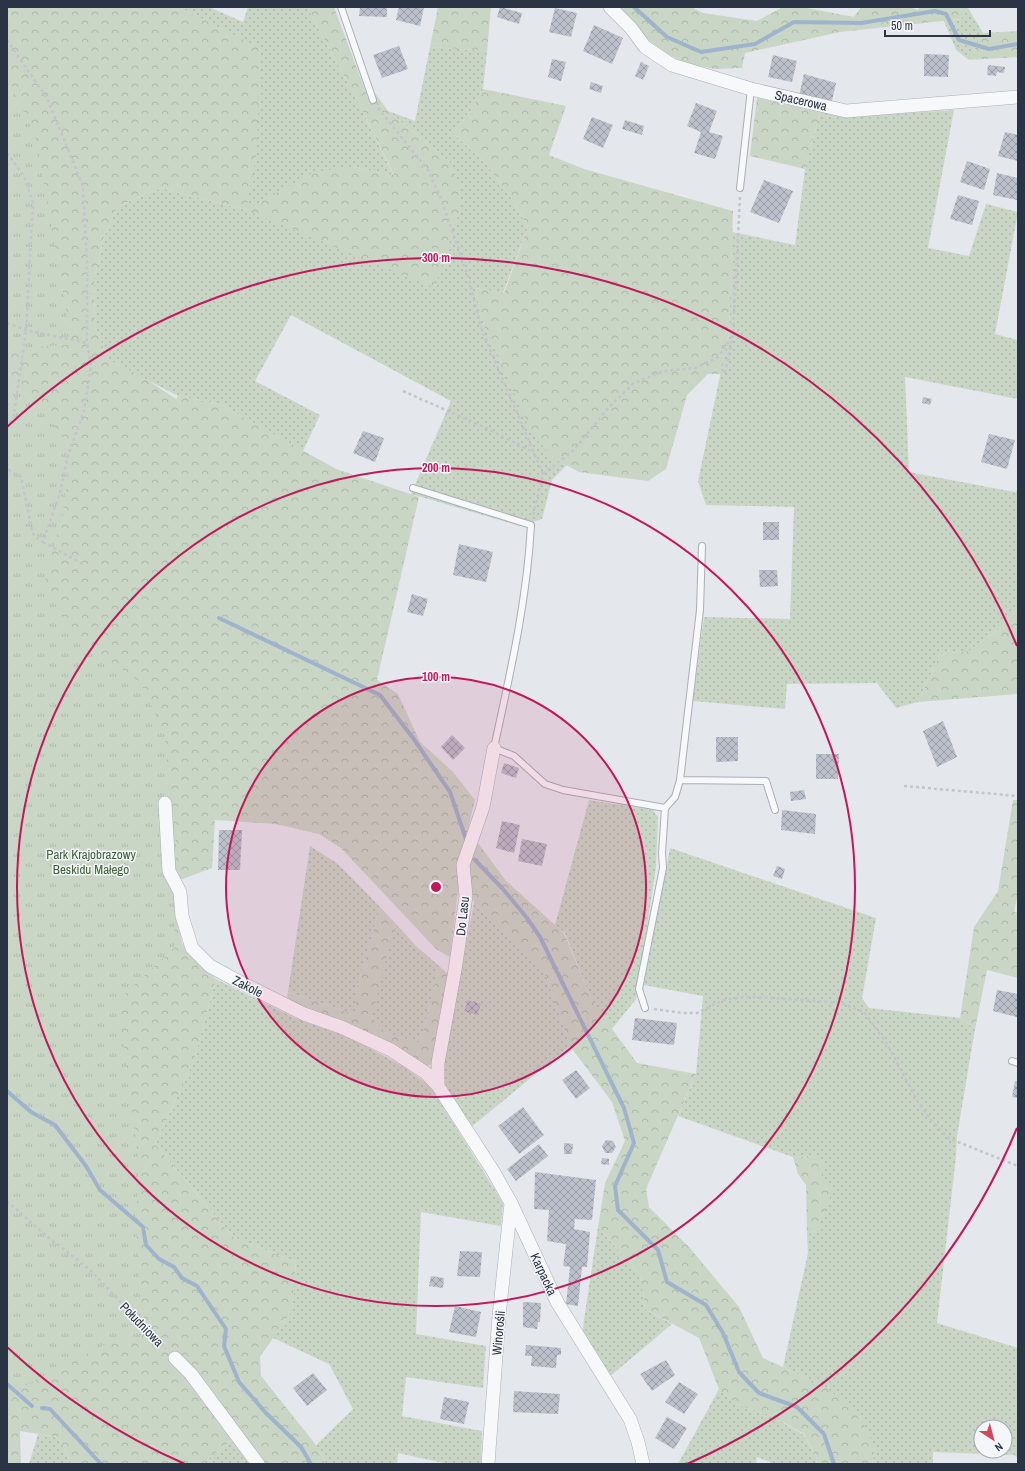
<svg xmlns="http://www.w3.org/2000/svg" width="1025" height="1471" viewBox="0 0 1025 1471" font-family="'Archivo Narrow',sans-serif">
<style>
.grass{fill:url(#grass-dots);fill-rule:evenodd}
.forest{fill:url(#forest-crowns)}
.park{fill:url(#park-tufts)}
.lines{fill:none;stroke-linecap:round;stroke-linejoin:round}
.stream{stroke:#9fb4cc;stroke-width:4}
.building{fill:url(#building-cross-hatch)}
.service-casing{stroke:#a9aeb7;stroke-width:8}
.minor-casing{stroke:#a9aeb7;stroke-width:14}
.path{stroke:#c2c5cb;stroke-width:2.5;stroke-dasharray:3 3;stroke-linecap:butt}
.service{stroke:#f7f8fa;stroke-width:6}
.minor{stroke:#f7f8fa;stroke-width:13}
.ring{fill:none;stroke:#c2185b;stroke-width:2}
.labels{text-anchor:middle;stroke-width:3;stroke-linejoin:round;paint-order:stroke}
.street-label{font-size:13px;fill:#2b3445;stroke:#f4f6f9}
.park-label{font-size:13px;fill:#3f6138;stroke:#f4f6f9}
.centre{fill:#c2185b;stroke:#f4f6f9;stroke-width:2}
.ring-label{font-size:12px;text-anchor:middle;font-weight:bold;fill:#c2185b;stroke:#f4f6f9;stroke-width:3;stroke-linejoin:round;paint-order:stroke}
</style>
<defs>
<pattern id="grass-dots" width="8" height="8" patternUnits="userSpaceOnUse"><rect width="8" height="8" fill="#c9d6c5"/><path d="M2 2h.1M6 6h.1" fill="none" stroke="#adb8ab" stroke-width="1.8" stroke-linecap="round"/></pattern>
<pattern id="forest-crowns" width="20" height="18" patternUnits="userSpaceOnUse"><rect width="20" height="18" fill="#c9d6c5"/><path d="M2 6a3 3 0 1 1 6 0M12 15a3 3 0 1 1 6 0" fill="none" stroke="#adb8ab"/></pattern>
<pattern id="park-tufts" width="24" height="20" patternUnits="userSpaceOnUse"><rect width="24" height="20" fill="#c9d6c5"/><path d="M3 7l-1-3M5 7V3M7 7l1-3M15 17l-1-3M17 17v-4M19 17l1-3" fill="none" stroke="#adb8ab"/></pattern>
<pattern id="building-cross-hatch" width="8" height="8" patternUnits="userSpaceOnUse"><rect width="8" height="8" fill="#bbc0ca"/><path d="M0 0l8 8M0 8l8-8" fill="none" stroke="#989da6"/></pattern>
</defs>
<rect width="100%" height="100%" fill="#e4e7ec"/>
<!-- grass -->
<path class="grass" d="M179,7H209L243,22L248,7H309L311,15L356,98L394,176L353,167L434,288L460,209L450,162L388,111L415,121L430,47L487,51L483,89L469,114L453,133L487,165L510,196L528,227L503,293L475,288L484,326L550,456L567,465L552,480L542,519L520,526L411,494L451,401L291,315L255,381L320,415L303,451L220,404L178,396L109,360L95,327L94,279L104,237L118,206L161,188L246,210L260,49Z
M968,8L983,33L969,60L956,50L944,21L961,19Z
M954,110L928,248L969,256L986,204L1018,212L995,334L1018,340V399L905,377L909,472L1009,491L1016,492L1018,489V608L999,629L969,651L940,654L918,702L896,708L877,683L787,684L785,709L693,701L704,617L790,619L794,507L706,505L698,481L729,333L732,232L795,245L805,169L820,112L847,117Z
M589,800L653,810L658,817L656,867L636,999L612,1029L592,1001L565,933L555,925Z
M310,846L338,864L380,907L356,991V1015L288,992Z
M670,848L876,918L862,998L869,1008L960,1018L975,1029L957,1136L956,1156L937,1323L1018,1348V1458L1014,1455L933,1452V1464H872L875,1448L823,1385L783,1367L808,1253L807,1235L818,1229L823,1175L815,1156L793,1157L678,1116L696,1074L703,996L644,985ZM981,1427H1005V1451H981Z
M474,903L545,973L570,1046L470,1128L444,1082V1057Z
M395,923L416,946L439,966L420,1043L384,1032L371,1018Z
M216,979L297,1019L349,1037L404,1067L431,1087L503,1203L501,1226L421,1212L416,1334L486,1346L483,1388L406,1377L402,1416L482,1431L481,1464H448L398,1453L397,1464H326L316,1445L353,1409L329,1364L273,1338L292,1311L296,1262L233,1237L155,1144L193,1063Z
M598,1227L641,1276L645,1309L672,1324L608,1378L582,1333Z
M719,1389L738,1405L770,1415L804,1435L817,1459L816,1464H770V1462L757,1457L756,1464H678Z
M38,1434L59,1437L71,1464H29Z
M233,1439L250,1461L249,1464H202Z"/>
<!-- forest -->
<path class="forest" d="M7,7H179L260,48L257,151L246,210L314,172L353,167L394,175L356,98L311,15L309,7H334L368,98L375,93L388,111L450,162L461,190L460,209L435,288L246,210L161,188L118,206L104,237L94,279L95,327L109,360L143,377L176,399L178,396L220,404L336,469L419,497L377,680L398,694L420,742L453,772L475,800L458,868L459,882L450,957L436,949L341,848L319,834L276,824L215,820L212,868L183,879L176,880L177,915L182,943L216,979L193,1063L155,1144L233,1237L296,1262L292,1311L260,1357L261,1376L316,1445L326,1464H266L209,1392L233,1439L202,1464H71L59,1437L20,1431L21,1464H7Z
M438,7H491L487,51L430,47Z
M616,7H691L703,13L757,21L783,7H802L854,17L861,7H910L918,10L920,7L968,8L961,19L840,32L745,53L742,68L715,69L689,64L669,55L652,43Z
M1018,31V57L969,60L983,33Z
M483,89L566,106L549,155L584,169L733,211L729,333L721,374H708L687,395L666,469L648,481L579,472L550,456L529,427L484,326L475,288L504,293L528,227L510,196L487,165L453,133L469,114Z
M757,98L820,112L805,169L750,156Z
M1018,608V694L918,702L940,654L969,651L999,629Z
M1013,800H1018V894L1014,912L1018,913V978L987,970L975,1029L960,1018L974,927L998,891Z
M478,843L506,881L564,933L592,1001L637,1063L696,1074L646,1189L649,1207L689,1247L739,1307L763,1358L823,1385L860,1416L875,1448L872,1464H816L817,1459L804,1434L770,1415L738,1405L719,1389L699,1338L645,1309L641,1276L598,1227L605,1183L625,1141L612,1102L570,1046L545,973L474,903L468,867Z
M380,907L395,923L372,1018L384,1032L420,1043L439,966L450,976L433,1064L425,1066L287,1002L288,992L356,1015V991Z
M815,1156L825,1164L823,1175L832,1192L818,1229L807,1235L806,1185L798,1174L793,1157Z"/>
<!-- park -->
<path class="park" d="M7,75L36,139L72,344L7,350Z
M7,370L22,384L71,447L63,513L45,580L72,634L140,682L164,732L176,846L174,948L118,1000L139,1165L136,1218L142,1342L106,1344L7,1395Z"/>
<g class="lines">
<!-- stream -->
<path class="stream" d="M634,7L667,37L701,52L755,44L794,22L861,23L935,11L946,14L959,40L989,49L1018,44
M219,618L380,695L413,738L450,792L467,842
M475,860L502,888L527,918L540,937L624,1108L634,1143L615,1186L618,1210L658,1250L667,1282L706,1305L723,1333L739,1372L759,1393L797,1407L824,1434L834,1464
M7,1091L31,1112L55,1125L86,1166L100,1190L143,1227L146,1245L159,1259L174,1267L182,1278L197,1286L226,1329L224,1346L239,1382L266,1413L301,1447L311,1464
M7,1384L32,1406
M42,1408L50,1409L101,1464"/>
</g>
<!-- building -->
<path class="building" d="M360,7H387V17L359,16Z
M399,7H424L420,26L396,20Z
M500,7L522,13L519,24L497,17Z
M555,8L577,13L571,37L549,32Z
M594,25L623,38L612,64L583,51Z
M399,46L408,69L382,78L373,55Z
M924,54L949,55L948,77L924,76Z
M773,55L797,61L792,82L768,77Z
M552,59L566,62L561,81L548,77Z
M641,62L649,66L643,80L635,76Z
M988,65L1005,67L1004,73L997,72L996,76L987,75Z
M804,74L836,83L831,105L799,96Z
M591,82L603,86L601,93L589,89Z
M696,103L717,111L709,132L723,136L715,159L694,153L701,132L687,126Z
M592,117L613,125L603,148L583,139Z
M625,120L644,126L642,135L622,129Z
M1005,132L1018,135V161L998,156Z
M967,161L990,169L984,190L960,182Z
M997,173L1018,178L1017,200L993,195Z
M764,180L793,191L779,223L750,212Z
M958,195L979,201L972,225L950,219Z
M923,397L932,399L930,405L922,403Z
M363,431L384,438L375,462L353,453Z
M989,434L1015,440L1007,469L981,462Z
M763,522H779V540H763Z
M459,544L493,552L486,582L453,575Z
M759,570H777L778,586L760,587Z
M412,594L428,599L423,616L407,612Z
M943,721L957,757L937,767L923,731Z
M452,735L465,748L453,760L441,747Z
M716,737H738V761L716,762Z
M816,754H839L838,779H816Z
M504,763L519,768L516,778L501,773Z
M804,790L806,799L791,801L790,792Z
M782,810L816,814L815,834L781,830Z
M502,821L520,825L514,853L496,848Z
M219,830H242L240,870H218Z
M522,839L547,844L542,866L518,861Z
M777,866L785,869L782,879L773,876Z
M997,990L1018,994L1017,1017L993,1011Z
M468,1000L481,1004L477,1015L464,1011Z
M635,1018L677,1023L674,1045L632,1040Z
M576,1070L590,1088L576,1099L562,1080Z
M1015,1081H1018V1098L1012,1097Z
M523,1107L544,1135L519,1154L498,1126Z
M606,1140L613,1141L616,1147L612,1153H605L602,1146Z
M564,1143L573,1144L572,1154H564Z
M539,1144L548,1156L516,1181L507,1169Z
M602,1158L609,1159V1165L601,1164Z
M535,1172L596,1180L592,1220L575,1219L574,1229L590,1232L587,1267H582L578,1306L566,1304L570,1267L563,1266L566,1244L547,1241L549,1210L534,1209Z
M460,1251L482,1252L480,1277L457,1276Z
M431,1276L444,1278L443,1288L429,1286Z
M523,1302L541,1303L540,1322H538L537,1329L523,1327Z
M455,1306L481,1312L476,1337L449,1332Z
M526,1345L561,1348V1355H557L556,1368L531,1366L532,1356H525Z
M666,1360L675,1375L652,1391L640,1374Z
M313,1373L327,1390L307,1406L293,1388Z
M679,1382L698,1394L684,1414L665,1402Z
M514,1391L560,1394L558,1414L513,1412Z
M444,1397L469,1402L464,1424L440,1419Z
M667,1417L687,1428L674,1449L655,1438Z"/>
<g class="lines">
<!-- service casing -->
<g class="service-casing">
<path id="service" d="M341,7L373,100
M740,188L751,89
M413,488L531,525C527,601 510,674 494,748L514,756L545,784L563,790L665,808L675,797L680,780L700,610L702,546
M680,780L766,781L775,810
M645,1008L639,989L663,868L662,853L665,808
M1012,1061L1018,1063"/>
</g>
<!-- minor casing -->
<g class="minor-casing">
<path id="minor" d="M610,7L631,28L645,47L672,65L751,89L846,111L1018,97
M165,803L169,871L180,892L182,916L192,948L210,966L234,979L304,1014L341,1027L391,1050L426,1073L438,1086L493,1171L511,1203L557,1302L630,1419L638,1442L643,1464
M438,1086V1063L455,970L466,896L463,865L483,807L494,748
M175,1358L191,1374L258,1464
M488,1464L499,1316L511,1203"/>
</g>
<!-- path -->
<path class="path" d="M7,40L47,98L83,186L87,261V343L91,366L84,411L68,456L60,492L43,542L34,536C28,517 26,497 21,477L7,469
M378,108L428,170L441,199L469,279L481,328L543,474L533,516
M7,153L24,176L33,203L26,330L14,415L7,429
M7,323L26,330L87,343
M725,373L733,335L740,197
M403,391L486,428L533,452
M543,474L573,451L608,408L634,383L664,371L695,368L718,357L733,335
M43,542L83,564
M904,786L1018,796
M654,1009L683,1013H697L724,1000L744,997L773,998L841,1003L864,1012L887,1044L918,1102L932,1121L948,1138L1018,1166
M7,1201L43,1233L89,1269L166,1349"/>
<!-- service -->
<use href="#service" class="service"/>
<!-- minor -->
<use href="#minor" class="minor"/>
</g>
<!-- distance rings -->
<circle cx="436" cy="887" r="210" fill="#c2185b" fill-opacity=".12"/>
<g class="ring">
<circle cx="436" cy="887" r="210"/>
<circle cx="436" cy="887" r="419"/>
<path d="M1017 1128A629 629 0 0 1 687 1464M185 1464A629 629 0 0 1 7 1347M7 427A629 629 0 0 1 1017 646"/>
</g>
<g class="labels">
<!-- street labels -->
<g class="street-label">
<text transform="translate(801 100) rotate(13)" y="5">Spacerowa</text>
<text transform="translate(462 916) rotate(-84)" y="5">Do Lasu</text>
<text transform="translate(248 986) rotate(27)" y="5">Zakole</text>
<text transform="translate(544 1274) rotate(65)" y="5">Karpacka</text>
<text transform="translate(142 1324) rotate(46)" y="5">Południowa</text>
<text transform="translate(498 1333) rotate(-85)" y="5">Winorośli</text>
</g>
<!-- park labels -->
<g class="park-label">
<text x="91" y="859">Park Krajobrazowy<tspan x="91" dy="15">Beskidu Małego</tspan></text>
</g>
</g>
<circle cx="436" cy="887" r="6" class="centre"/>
<g class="ring-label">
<text x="436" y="262">300 m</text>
<text x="436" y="472">200 m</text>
<text x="436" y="681">100 m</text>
</g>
<!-- border -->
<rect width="1025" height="1471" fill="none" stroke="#2b3445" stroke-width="16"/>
<!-- north arrow -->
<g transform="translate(993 1439) rotate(144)"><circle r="19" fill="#f4f6f9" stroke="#a4a8b1"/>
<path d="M0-3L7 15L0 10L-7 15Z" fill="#d1495b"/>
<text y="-6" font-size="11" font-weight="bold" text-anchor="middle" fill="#2b3445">N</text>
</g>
<!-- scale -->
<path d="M885 30v6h105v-6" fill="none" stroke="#2b3445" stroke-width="2"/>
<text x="891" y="30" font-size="12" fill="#2b3445" stroke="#f4f6f9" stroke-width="3" paint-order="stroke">50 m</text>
</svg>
